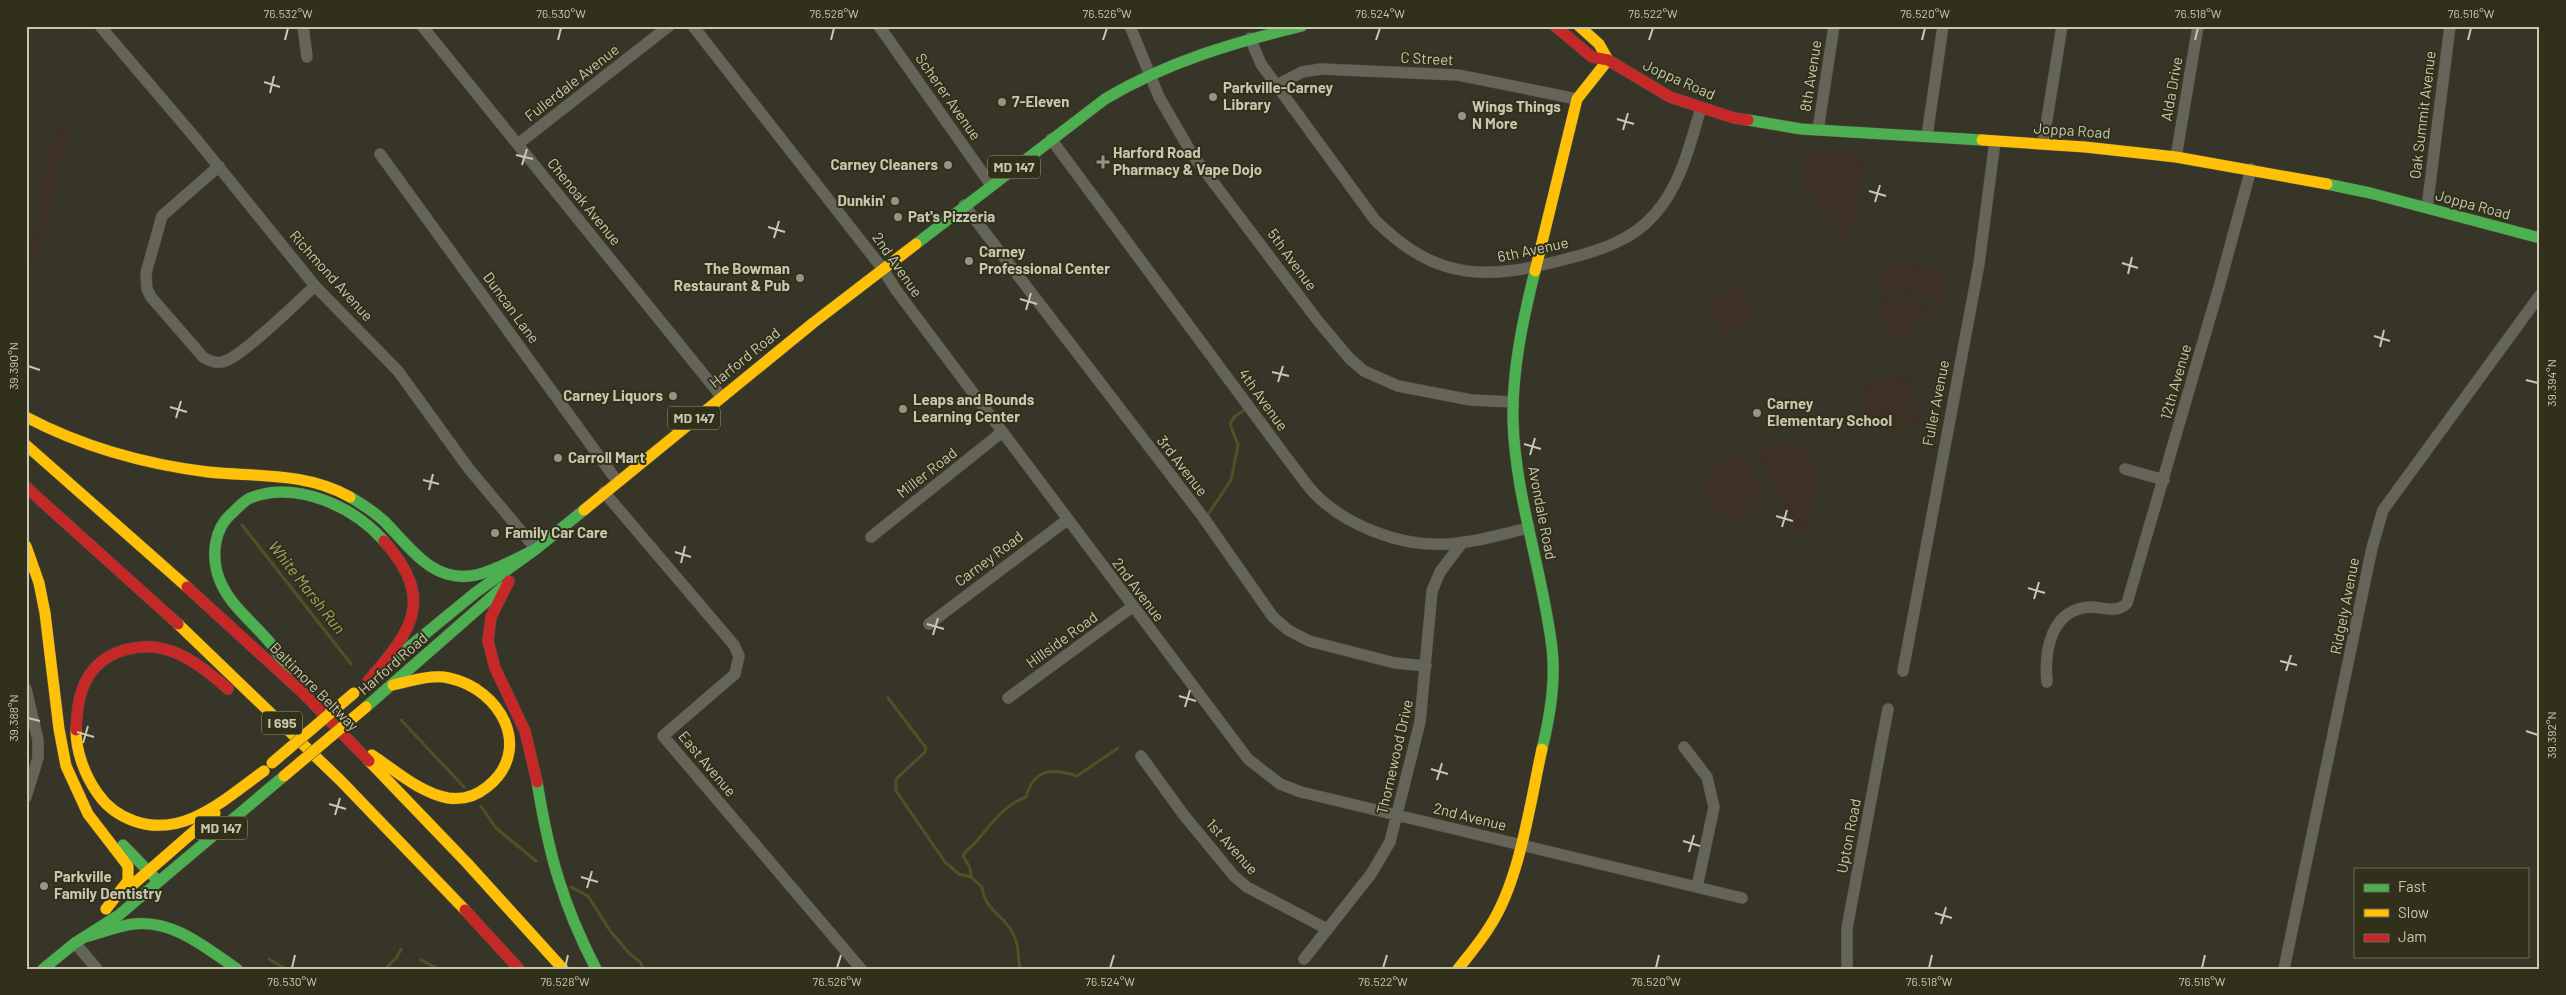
<svg xmlns="http://www.w3.org/2000/svg" width="2566" height="995" viewBox="0 0 2566 995" font-family="Barlow,sans-serif">
<style>
.green{fill:#3d3024}
.lines{fill:none;stroke-linecap:round;stroke-linejoin:round}
.stream{stroke:#535027;stroke-width:3}
.street-casing{stroke:#515045;stroke-width:12}
.fast-casing{stroke:#515045;stroke-width:12}
.slow-casing{stroke:#515045;stroke-width:12}
.jam-casing{stroke:#515045;stroke-width:12}
.street{stroke:#646458;stroke-width:11}
.fast{stroke:#4caf50;stroke-width:11}
.slow{stroke:#ffc107;stroke-width:11}
.jam{stroke:#c62828;stroke-width:11}
.slow-bridge-casing{stroke:#535244;stroke-width:12;stroke-linecap:butt}
.slow-bridge{stroke:#ffc107;stroke-width:11}
.ticks{fill:none;stroke:#c8c8b0;stroke-width:2}
.poi-dot{fill:#959580;stroke:#31301a;stroke-width:2}
.labels{text-anchor:middle;stroke-width:4;stroke-linejoin:round;paint-order:stroke}
.shield{fill:#31301a;stroke:#9b9a83;stroke-width:1}
.shield-label{font-size:14px;font-weight:bold;fill:#c8c8b0}
.street-label{font-size:15px;fill:#c8c8b0;stroke:#31301a}
.poi-label{font-size:15px;font-weight:bold;fill:#c8c8b0;stroke:#31301a;text-anchor:start}
.water-label{font-size:16px;font-style:italic;fill:#aaa566;stroke:#31301a}
.neatline{fill:none;stroke:#c8c8b0;stroke-width:2}
.ticks-label{font-size:12px;text-anchor:middle;fill:#c8c8b0}
</style>
<rect width="100%" height="100%" fill="#373527"/>
<!-- green -->
<path class="green" d="M72,121L39,257L34,261L28,260L51,138L56,130Z
M1813,148L1866,152L1849,245L1802,183L1799,175Z
M1886,259L1950,271L1944,303L1880,291Z
M1735,282L1756,311L1724,335L1704,304Z
M1881,296L1935,306L1932,322L1917,319L1913,342L1885,336L1889,317L1877,315Z
M1911,374L1920,422L1888,432C1863,420 1861,411 1865,384Z
M1777,443L1800,447L1818,461L1807,531L1803,535L1797,532L1761,463L1759,453L1762,447Z
M1741,455L1765,492C1755,512 1734,530 1712,509C1704,501 1703,487 1702,476L1729,458Z"/>
<g class="lines">
<!-- stream -->
<path class="stream" d="M1209,513L1231,480L1238,445L1230,424L1234,417L1244,410
M242,525L351,664
M888,698L926,748L925,752L896,779V791L945,862L959,874L971,877L982,887C984,911 1008,917 1015,938C1019,947 1018,959 1020,969
M401,720L464,787
M481,806L495,827L536,861
M971,877L970,868L963,856C965,850 972,847 976,842C990,825 1004,805 1026,797C1034,768 1053,768 1077,776L1118,748
M571,887L588,896L611,932L629,953L641,963L643,969
M269,959L286,969
M421,960L439,969
M385,969L397,957L401,949"/>
<!-- street casing -->
<g class="street-casing">
<path id="street" d="M100,26L197,140L315,286L398,371L469,469L536,549
M303,26L307,57
M422,26L721,396
M693,26L882,268L896,290L1248,759L1280,784L1301,792L1742,898
M879,26L991,185
M1130,26L1159,97L1192,154L1318,321L1350,359L1364,371L1398,386L1471,400L1513,402
M1250,38L1261,64L1375,220C1438,283 1489,280 1570,258C1601,250 1632,240 1654,215C1681,185 1689,147 1701,108
M1277,85L1302,72L1321,69L1458,75L1577,99
M1818,130L1834,26
M1927,136L1943,26
M1051,139L1286,457C1295,468 1304,482 1314,493C1346,526 1401,547 1447,544C1474,543 1502,534 1529,528
M518,144L669,26
M2043,144L2062,26
M380,154L617,481
M2176,157L2198,26
M219,166L162,216L146,273L147,289L151,297L203,357C209,361 218,364 225,361C244,355 297,302 315,286
M964,205L1203,517L1273,617L1288,630L1309,641L1395,663L1426,666
M2427,208L2450,26
M2125,469L2164,480
M604,492L734,645L739,656L735,674L663,736L861,969
M871,537L1002,432
M929,624L1067,520
M1903,671L1979,264L1995,141
M2047,682C2044,651 2051,609 2090,607C2103,607 2117,614 2127,603L2219,287L2251,169
M26,689L38,740V758L26,797
M1008,698L1132,607
M1684,747L1707,777L1714,807L1697,887
M1141,756L1183,814L1234,876L1247,887L1327,929
M75,943L97,969
M1304,959L1371,874L1390,842L1420,722L1432,591L1440,572L1462,543
M1847,969V928L1888,709
M2284,969L2372,548L2383,510L2540,295"/>
</g>
<!-- fast casing -->
<g class="fast-casing">
<path id="fast" d="M1748,120L1801,129L1982,140
M2327,184L2370,193L2540,238
M916,244L1105,99C1167,62 1232,43 1302,26
M1535,271C1523,319 1512,370 1513,420C1515,497 1543,572 1552,648C1556,682 1550,717 1542,749
M350,497C362,504 374,512 384,521C411,548 433,584 476,575C497,570 517,558 536,549
M392,661L475,593L536,549L584,510
M288,670C281,658 274,646 264,636C246,616 224,599 217,572C212,553 215,529 230,515C236,510 243,501 250,498C296,480 353,506 384,541
M366,707L503,587
M537,782C549,855 562,903 596,969
M123,845L158,881
M85,937C101,933 117,926 133,924C173,919 206,948 237,969
M43,969L75,943L119,915L284,776"/>
</g>
<!-- slow casing -->
<g class="slow-casing">
<path id="slow" d="M1579,26L1599,44L1608,60
M1982,140L2085,147L2176,157L2327,184
M1535,271L1577,99L1608,60
M26,417C83,447 144,464 208,472C256,477 306,472 350,497
M26,445L187,587
M584,510L813,323L916,244
M26,546L39,583L45,613L59,729L66,766L88,814L128,866V881L106,909
M178,624L341,781L465,910
M76,730C76,752 85,776 98,794C107,807 120,816 134,821C184,839 226,798 264,771
M372,755C395,770 420,793 448,798C462,800 476,796 487,787C534,750 501,689 449,678C431,674 411,681 393,685
M369,761L467,863L563,969
M122,894L215,813
M1458,969C1469,955 1481,941 1490,926C1520,880 1530,803 1542,749"/>
</g>
<!-- jam casing -->
<g class="jam-casing">
<path id="jam" d="M1555,26L1592,57L1608,60L1670,97L1734,118L1748,120
M26,487L178,624
M509,581L491,617L488,641L495,668L525,731L537,782
M187,587L303,693L369,761
M368,681C412,630 436,600 384,541
M76,730C77,713 78,696 86,681C102,649 143,640 174,652C194,660 212,675 228,689
M465,910L519,969"/>
</g>
<!-- street -->
<use href="#street" class="street"/>
<!-- fast -->
<use href="#fast" class="fast"/>
<!-- slow -->
<use href="#slow" class="slow"/>
<!-- jam -->
<use href="#jam" class="jam"/>
<!-- slow-bridge casing -->
<g class="slow-bridge-casing">
<path id="slow-bridge" d="M272,763L354,693
M284,776L366,707"/>
</g>
<!-- slow-bridge -->
<use href="#slow-bridge" class="slow-bridge"/>
</g>
<!-- ticks -->
<path class="ticks" d="M285,40L288,28M558,40L561,28M831,40L834,28M1103,40L1107,28M1376,40L1380,28M1649,40L1653,28M1922,40L1925,28M2195,40L2198,28M2468,40L2471,28M264,82L280,87M270,93L274,76M1617,119L1634,124M1623,130L1628,113M516,155L533,159M522,165L527,149M1869,191L1886,196M1875,202L1880,185M768,227L785,232M774,238L779,221M2122,263L2138,268M2128,274L2132,257M1020,299L1037,304M1026,310L1031,293M2374,336L2390,341M2380,347L2384,330M28,366L40,370M1272,372L1289,376M2526,380L2538,383M1278,382L1283,366M170,407L187,412M176,418L181,401M1524,444L1541,449M1530,455L1535,438M423,480L439,484M429,490L433,474M1776,516L1793,521M1782,527L1787,510M675,552L691,557M681,563L685,546M2028,588L2045,593M2034,599L2039,582M927,624L944,629M933,635L938,618M2280,661L2297,665M2286,671L2291,655M1179,696L1196,701M1185,707L1190,690M28,718L40,721M2526,731L2538,735M77,732L94,737M83,743L88,726M1431,769L1448,774M1437,780L1442,763M329,804L346,809M335,815L340,798M1683,841L1700,846M1689,852L1694,835M581,877L598,882M587,888L592,871M1935,913L1952,918M1941,924L1946,907M292,968L295,955M565,968L568,955M837,968L841,955M1110,968L1114,955M1383,968L1387,955M1656,968L1659,955M1929,968L1932,955M2202,968L2205,955"/>
<!-- markers -->
<g class="poi-dot">
<circle cx="1213" cy="97" r="5"/>
<circle cx="1002" cy="102" r="5"/>
<circle cx="1462" cy="116" r="5"/>
<path d="M1100.5 154.5h5v5h5v5h-5v5h-5v-5h-5v-5h5z"/>
<circle cx="948" cy="165" r="5"/>
<circle cx="895" cy="201" r="5"/>
<circle cx="898" cy="217" r="5"/>
<circle cx="969" cy="261" r="5"/>
<circle cx="800" cy="278" r="5"/>
<circle cx="673" cy="396" r="5"/>
<circle cx="903" cy="409" r="5"/>
<circle cx="1757" cy="413" r="5"/>
<circle cx="558" cy="458" r="5"/>
<circle cx="495" cy="533" r="5"/>
<circle cx="44" cy="886" r="5"/>
</g>
<g class="labels">
<!-- shield labels -->
<g class="shield">
<rect x="988" y="155.5" width="52" height="23" rx="4"/>
<rect x="668" y="406.5" width="52" height="23" rx="4"/>
<rect x="262" y="711.5" width="40" height="23" rx="4"/>
<rect x="195" y="816.5" width="52" height="23" rx="4"/>
</g>
<g class="shield-label">
<text x="1014" y="172">MD 147</text>
<text x="694" y="423">MD 147</text>
<text x="282" y="728">I 695</text>
<text x="221" y="833">MD 147</text>
</g>
<!-- street labels -->
<g class="street-label">
<text transform="translate(1427 59) rotate(3)" y="5">C Street</text>
<text transform="translate(1811 76) rotate(-81)" y="5">8th Avenue</text>
<text transform="translate(1679 80) rotate(24)" y="5">Joppa Road</text>
<text transform="translate(572 83) rotate(-38)" y="5">Fullerdale Avenue</text>
<text transform="translate(2172 89) rotate(-80)" y="5">Alda Drive</text>
<text transform="translate(948 97) rotate(55)" y="5">Scherer Avenue</text>
<text transform="translate(2423 115) rotate(-83)" y="5">Oak Summit Avenue</text>
<text transform="translate(2072 131) rotate(4)" y="5">Joppa Road</text>
<text transform="translate(584 202) rotate(51)" y="5">Chenoak Avenue</text>
<text transform="translate(2473 205) rotate(15)" y="5">Joppa Road</text>
<text transform="translate(1533 250) rotate(-12)" y="5">6th Avenue</text>
<text transform="translate(1292 260) rotate(54)" y="5">5th Avenue</text>
<text transform="translate(897 265) rotate(55)" y="5">2nd Avenue</text>
<text transform="translate(331 276) rotate(48)" y="5">Richmond Avenue</text>
<text transform="translate(511 308) rotate(54)" y="5">Duncan Lane</text>
<text transform="translate(745 358) rotate(-39)" y="5">Harford Road</text>
<text transform="translate(2176 382) rotate(-74)" y="5">12th Avenue</text>
<text transform="translate(1263 400) rotate(54)" y="5">4th Avenue</text>
<text transform="translate(1936 403) rotate(-79)" y="5">Fuller Avenue</text>
<text transform="translate(1182 466) rotate(52)" y="5">3rd Avenue</text>
<text transform="translate(927 473) rotate(-38)" y="5">Miller Road</text>
<text transform="translate(1542 513) rotate(79)" y="5">Avondale Road</text>
<text transform="translate(989 559) rotate(-37)" y="5">Carney Road</text>
<text transform="translate(1138 590) rotate(53)" y="5">2nd Avenue</text>
<text transform="translate(2345 606) rotate(-79)" y="5">Ridgely Avenue</text>
<text transform="translate(1062 640) rotate(-36)" y="5">Hillside Road</text>
<text transform="translate(393 664) rotate(-41)" y="5">Harford Road</text>
<text transform="translate(314 687) rotate(45)" y="5">Baltimore Beltway</text>
<text transform="translate(1395 757) rotate(-77)" y="5">Thornewood Drive</text>
<text transform="translate(707 764) rotate(50)" y="5">East Avenue</text>
<text transform="translate(1470 817) rotate(14)" y="5">2nd Avenue</text>
<text transform="translate(1849 836) rotate(-79)" y="5">Upton Road</text>
<text transform="translate(1232 847) rotate(48)" y="5">1st Avenue</text>
</g>
<!-- poi labels -->
<g class="poi-label">
<text x="1223" y="93">Parkville-Carney<tspan x="1223" dy="17">Library</tspan></text>
<text x="1012" y="107">7-Eleven</text>
<text x="1472" y="112">Wings Things<tspan x="1472" dy="17">N More</tspan></text>
<text x="1113" y="158">Harford Road<tspan x="1113" dy="17">Pharmacy &amp; Vape Dojo</tspan></text>
<text x="938" y="170" text-anchor="end">Carney Cleaners</text>
<text x="885" y="206" text-anchor="end">Dunkin'</text>
<text x="908" y="222">Pat's Pizzeria</text>
<text x="979" y="257">Carney<tspan x="979" dy="17">Professional Center</tspan></text>
<text x="790" y="274" text-anchor="end">The Bowman<tspan x="790" dy="17">Restaurant &amp; Pub</tspan></text>
<text x="663" y="401" text-anchor="end">Carney Liquors</text>
<text x="913" y="405">Leaps and Bounds<tspan x="913" dy="17">Learning Center</tspan></text>
<text x="1767" y="409">Carney<tspan x="1767" dy="17">Elementary School</tspan></text>
<text x="568" y="463">Carroll Mart</text>
<text x="505" y="538">Family Car Care</text>
<text x="54" y="882">Parkville<tspan x="54" dy="17">Family Dentistry</tspan></text>
</g>
<!-- water labels -->
<g class="water-label">
<text transform="translate(307 587) rotate(52)" y="6">White Marsh Run</text>
</g>
</g>
<!-- border -->
<rect width="2566" height="995" fill="none" stroke="#31301a" stroke-width="55"/>
<!-- legend -->
<rect x="2354" y="868" width="175" height="90" fill="#31301a" stroke="#6d6d56"/>
<rect x="2364" y="884" width="25" height="8" fill="#4caf50" stroke="#6d6d56"/>
<text x="2398" y="892" font-size="15" fill="#c8c8b0">Fast</text>
<rect x="2364" y="909" width="25" height="8" fill="#ffc107" stroke="#6d6d56"/>
<text x="2398" y="918" font-size="15" fill="#c8c8b0">Slow</text>
<rect x="2364" y="934" width="25" height="8" fill="#c62828" stroke="#6d6d56"/>
<text x="2398" y="942" font-size="15" fill="#c8c8b0">Jam</text>
<rect x="28" y="28" width="2510" height="940" class="neatline"/>
<g class="ticks-label">
<text x="288" y="18">76.532°W</text>
<text x="561" y="18">76.530°W</text>
<text x="834" y="18">76.528°W</text>
<text x="1107" y="18">76.526°W</text>
<text x="1380" y="18">76.524°W</text>
<text x="1653" y="18">76.522°W</text>
<text x="1925" y="18">76.520°W</text>
<text x="2198" y="18">76.518°W</text>
<text x="2471" y="18">76.516°W</text>
<text transform="translate(14 366) rotate(-90)" y="4">39.390°N</text>
<text transform="translate(2552 383) rotate(-90)" y="4">39.394°N</text>
<text transform="translate(14 718) rotate(-90)" y="4">39.388°N</text>
<text transform="translate(2552 735) rotate(-90)" y="4">39.392°N</text>
<text x="292" y="986">76.530°W</text>
<text x="565" y="986">76.528°W</text>
<text x="837" y="986">76.526°W</text>
<text x="1110" y="986">76.524°W</text>
<text x="1383" y="986">76.522°W</text>
<text x="1656" y="986">76.520°W</text>
<text x="1929" y="986">76.518°W</text>
<text x="2202" y="986">76.516°W</text>
</g>
</svg>
